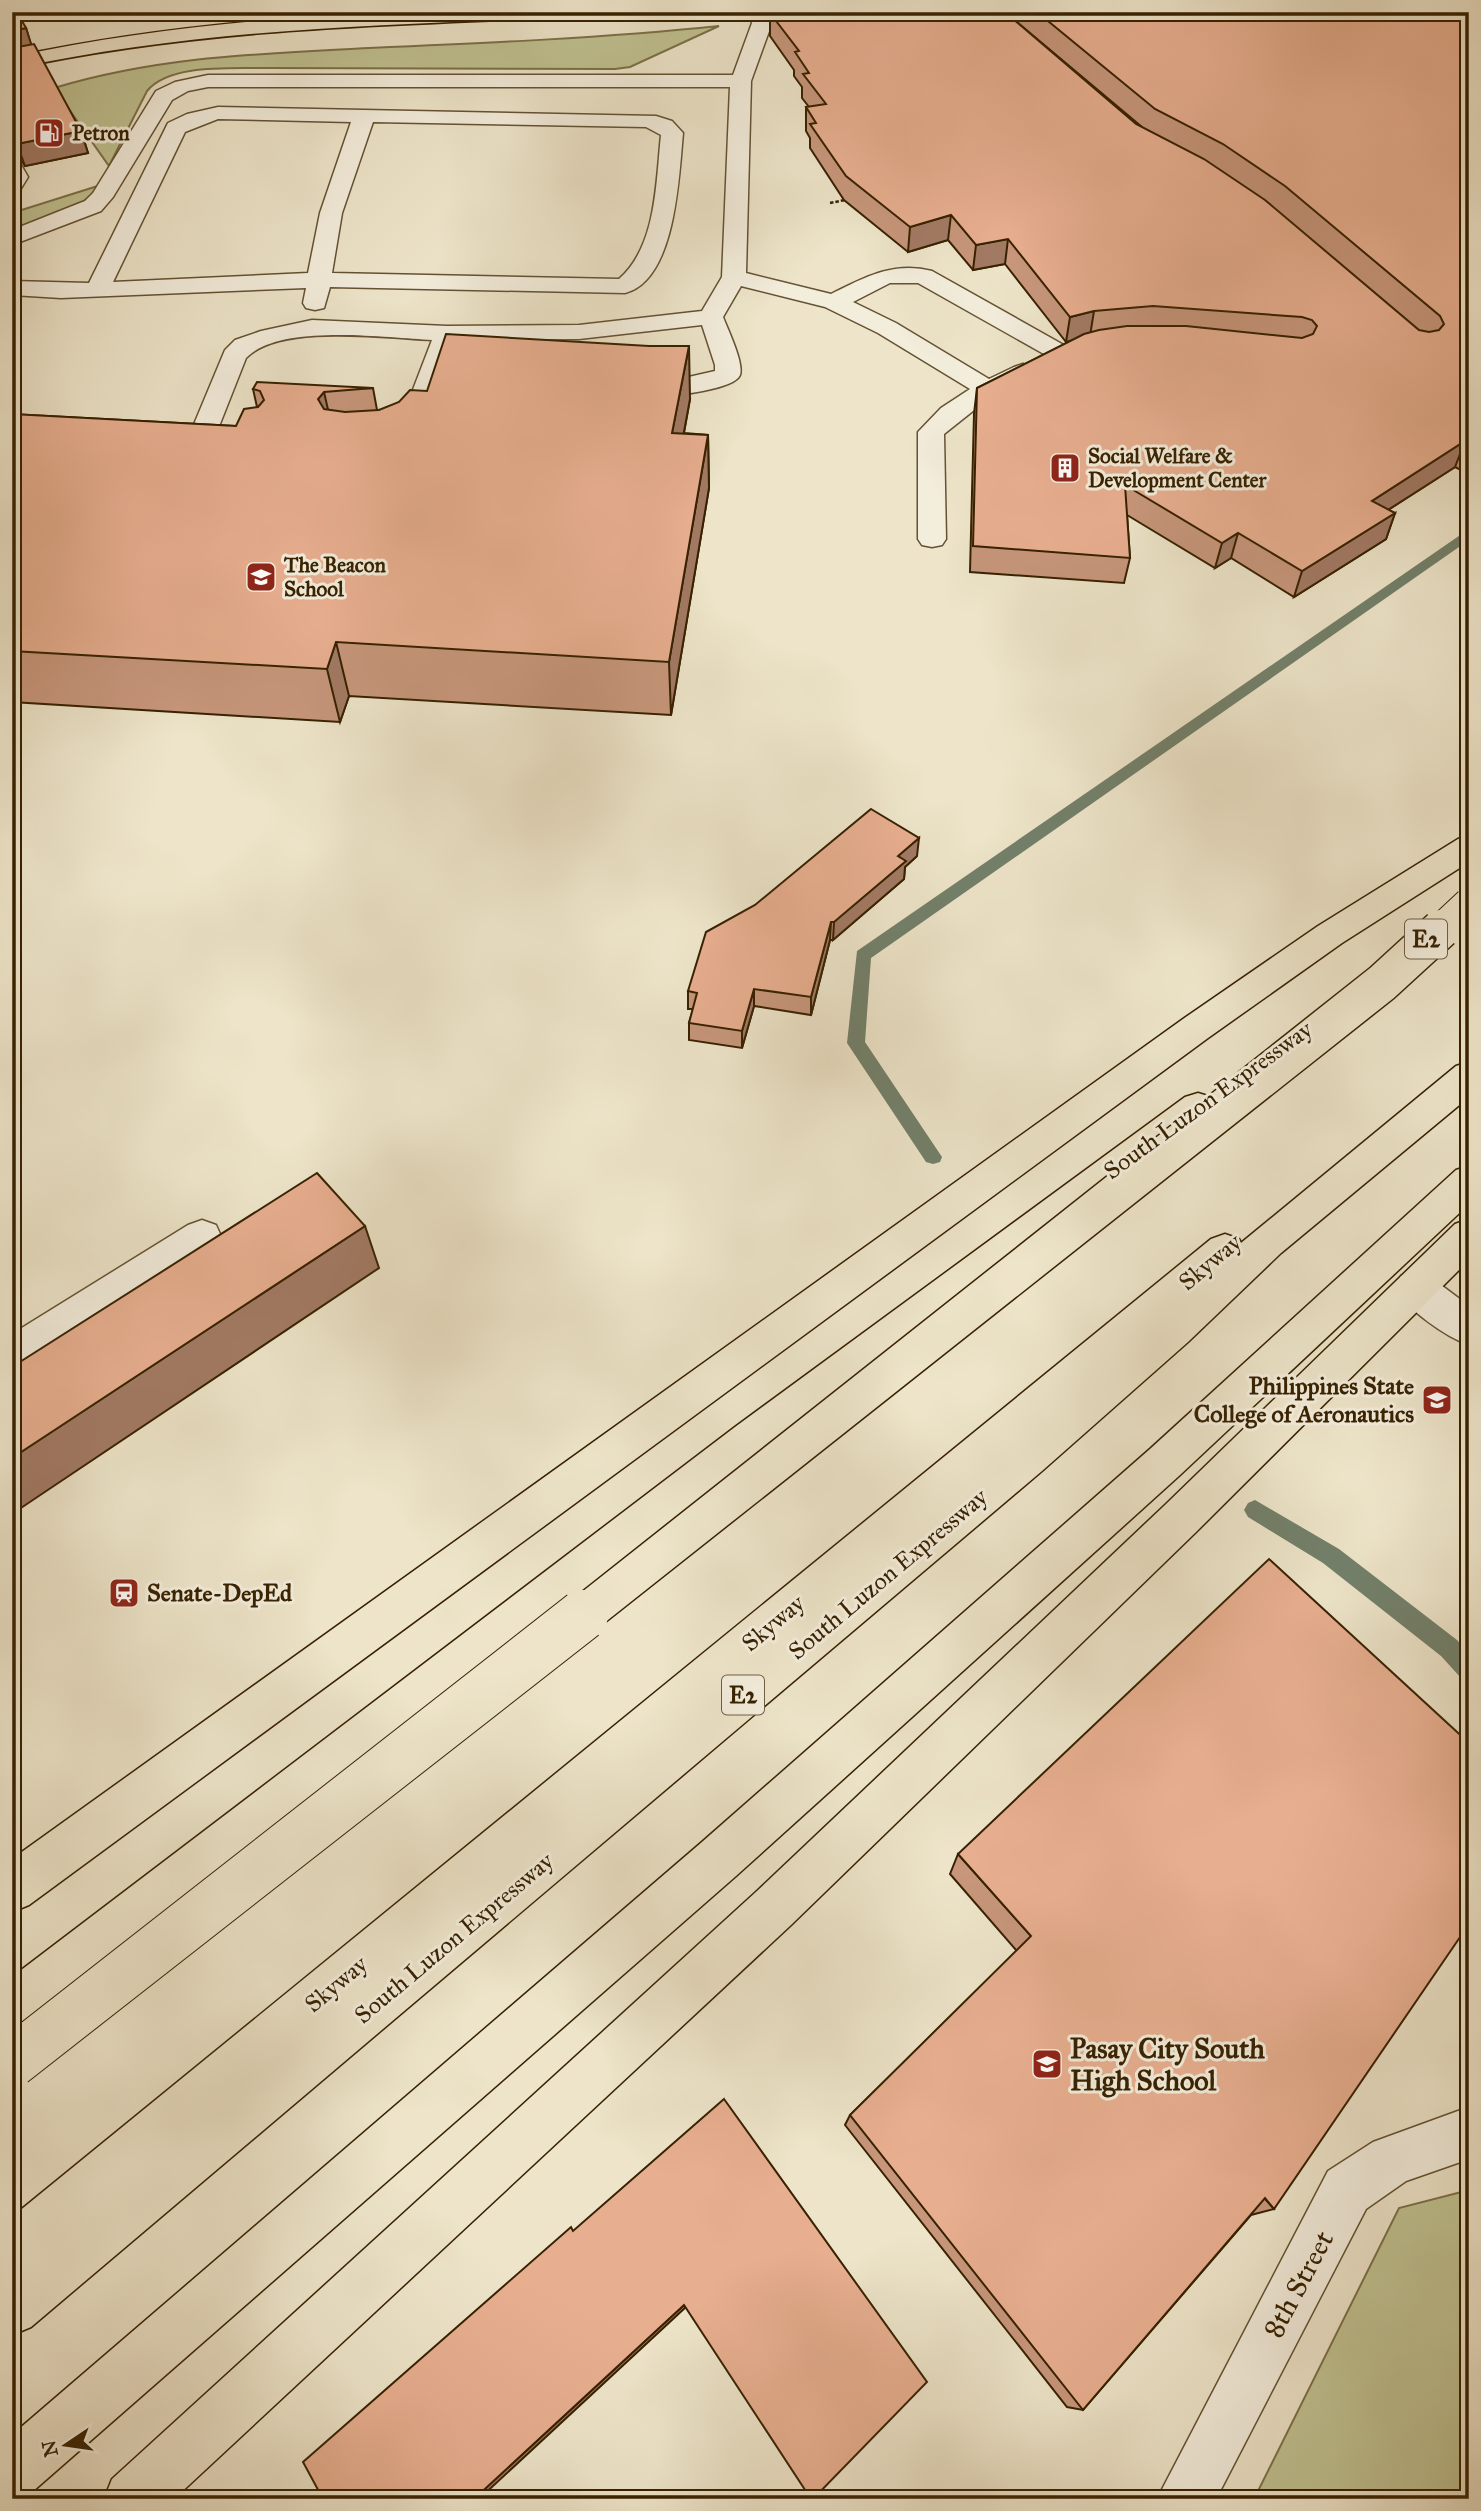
<svg xmlns="http://www.w3.org/2000/svg" width="1481" height="2511" viewBox="0 0 1481 2511" font-family="'IM FELL Great Primer',serif">
<style>
.green{fill:#c0c191;stroke:#7c7148;stroke-width:2}
.lines{fill:none;stroke-linecap:round;stroke-linejoin:round}
.stream{fill:#72806a;fill-rule:evenodd}
.minor-casing{stroke:#645232;stroke-width:3}
.major-casing{stroke:#372100;stroke-width:3}
.highway-casing{stroke:#372100;stroke-width:3}
.path{stroke:#372100;stroke-width:2.5;stroke-dasharray:3.5 2;stroke-linecap:butt}
.minor{fill:#f3eddc;fill-rule:evenodd}
.major{fill:#ede4c9;fill-rule:evenodd}
.highway{fill:#ede4c9;fill-rule:evenodd}
.highway-bridge-far2-casing{stroke:#372100;stroke-width:32;stroke-linecap:butt}
.highway-bridge-far1-casing{stroke:#372100;stroke-width:41;stroke-linecap:butt}
.highway-bridge-casing{stroke:#372100;stroke-width:52;stroke-linecap:butt}
.highway-bridge-far2{stroke:#ede4c9;stroke-width:30}
.highway-bridge-far1{stroke:#ede4c9;stroke-width:38}
.highway-bridge{stroke:#ede4c9;stroke-width:50}
.wall{fill:#c7967b;stroke:#372100;stroke-width:2}
.shaded-wall{fill:#a27a64;stroke:#372100;stroke-width:2}
.building{fill:#e7ae8f;stroke:#372100;stroke-width:2}
.labels{text-anchor:middle;stroke-width:6;stroke-linejoin:round;paint-order:stroke}
.far-poi-label{font-size:21px;font-weight:bold;fill:#372100;stroke:#f3eddc;text-anchor:start}
.shield{fill:#f3eddc;stroke:#6f5e42;stroke-width:2}
.shield-label{font-size:23px;font-weight:bold;fill:#372100}
.street-label{font-size:24px;fill:#372100;stroke:#f3eddc}
.poi-label{font-size:24px;font-weight:bold;fill:#372100;stroke:#f3eddc;text-anchor:end}
.near-poi-label{font-size:28px;font-weight:bold;fill:#372100;stroke:#f3eddc;text-anchor:start}
.near-street-label{font-size:28px;fill:#372100;stroke:#f3eddc}
</style>
<rect width="100%" height="100%" fill="#ede4c9"/>
<filter id="stains"><feTurbulence type="fractalNoise" baseFrequency=".00286" numOctaves="4"/><feColorMatrix values="0 0 0 0 .2 0 0 0 0 .09 0 0 0 0 .02 0 0 0 .5 -.17"/></filter>
<radialGradient id="worn" r=".72"><stop offset=".6" stop-color="#630" stop-opacity="0"/><stop offset="1" stop-color="#630" stop-opacity=".3"/></radialGradient>
<!-- green -->
<path class="green" d="M719,26L630,67L615,69L268,68C233,69 170,63 147,91L109,166L54,88C160,56 259,54 369,48C486,43 603,38 719,26Z
M104,184L83,202L12,232V213Z
M1469,2190V2499H1254L1399,2208Z"/>
<g class="lines">
<!-- stream -->
<path class="stream" d="M1469,529V540L871,958L865,1042L942,1157L940,1162L933,1164L926,1162L847,1043L857,951Z
M1255,1500L1339,1549L1457,1640L1469,1653V1681L1461,1678L1441,1656L1323,1563L1248,1517L1244,1510L1248,1503Z"/>
<!-- minor casing -->
<g class="minor-casing">
<path id="minor" d="M750,12H770L772,23L751,81L746,273L831,294C865,277 894,261 932,271L1069,348L1073,353L1069,358L1060,361L1051,358L918,283H890L853,302L896,323L989,379L1014,367L1023,364L1032,367L1036,372L1032,377L983,403L944,434L946,539L942,545L932,547L922,545L918,539V432L941,408L970,389L878,333L825,307L741,286L723,317C728,330 744,363 740,375C735,389 675,396 661,396C650,396 640,393 629,389L625,384L629,379L638,376L671,381L715,371V365L702,325L579,339L457,340L420,439L416,445L407,447L398,445L394,439L432,340C385,338 280,323 246,358L218,429L217,438L223,442L244,445L248,451L244,457C225,462 203,459 191,441L192,429L225,350L235,340L261,331L312,320L447,326L579,325L702,311L722,277L730,87H208L188,91L172,100L113,197L101,211L12,245V230L85,201L93,193L156,91L175,82L208,75H733L752,23Z
M218,107L656,116L672,121L683,133C679,175 676,280 625,293L330,287L324,308L315,310L306,308L303,303L306,288L61,298L12,295V281L89,283L168,123L187,114ZM218,119L351,122L320,213L308,273L113,282L185,132ZM373,122L646,127L661,135C656,181 657,246 619,279L332,273L342,213Z
M12,161L20,163L28,177L20,190L12,192Z
M202,1220L216,1225L221,1236L216,1247L26,1367L12,1372V1334L188,1225Z
M1415,1271L1429,1276L1469,1306V1345C1446,1337 1406,1309 1396,1288L1401,1276Z
M1469,2107V2159L1406,2181L1366,2209L1216,2499H1157L1328,2171L1373,2142Z"/>
</g>
<!-- major casing -->
<g class="major-casing">
<path id="major" d="M392,12H564L554,18C372,25 191,30 12,69V57C138,30 263,18 392,12Z"/>
</g>
<!-- highway casing -->
<g class="highway-casing">
<path id="highway" d="M1469,836V862L1342,943L1208,1038L29,1905L12,1912V1859L1183,1019L1318,926L1458,839Z
M1469,1062V1097L1281,1253L1188,1342L1042,1471L31,2327L12,2335V2217L1211,1239L1225,1234L1239,1239L1241,1243L1456,1066Z
M1198,1093L1211,1097L1216,1107L1211,1117L764,1453L30,2026L12,2033V1977L735,1427L1185,1097Z
M1469,1166V1204L1180,1475L736,1876L32,2492L12,2499V2435L702,1842L1150,1449L1456,1170Z
M1469,1219V1260L1195,1533L791,1925L174,2499H104L112,2479L757,1891L1165,1505L1455,1224Z"/>
</g>
<!-- path -->
<path class="path" d="M830,203L850,199"/>
<!-- minor -->
<use href="#minor" class="minor"/>
<!-- major -->
<use href="#major" class="major"/>
<!-- highway -->
<use href="#highway" class="highway"/>
<!-- highway-bridge-far2 casing -->
<g class="highway-bridge-far2-casing">
<path id="highway-bridge-far2" d="M1439,931L1469,903"/>
</g>
<!-- highway-bridge-far1 casing -->
<g class="highway-bridge-far1-casing">
<path id="highway-bridge-far1" d="M581,1617L1382,983L1441,929"/>
</g>
<!-- highway-bridge casing -->
<g class="highway-bridge-casing">
<path id="highway-bridge" d="M12,2062L583,1615"/>
</g>
<!-- highway-bridge-far2 -->
<use href="#highway-bridge-far2" class="highway-bridge-far2"/>
<!-- highway-bridge-far1 -->
<use href="#highway-bridge-far1" class="highway-bridge-far1"/>
<!-- highway-bridge -->
<use href="#highway-bridge" class="highway-bridge"/>
</g>
<!-- wall -->
<path class="wall" d="M12,12L26,28L31,45L81,131L88,153L25,166L21,160L12,159Z
M770,12L1136,124L1142,127L1005,12H1469V474L1455,467L1388,510L1395,513L1386,539L1294,597L1231,558L1215,568L1127,515L1130,558L1124,583L970,572L974,414L977,388L1071,341L1066,342L1005,264L973,270L948,240L908,252L844,200L810,148V138L806,131V107H809L802,98V87L794,76V70L770,36Z
M373,388L377,410L690,399L684,433L708,435L709,488L671,715L349,696L340,722L12,702V414L236,426L257,407L253,389Z
M917,856L905,867L904,879L833,940H830L811,1015L754,1006L742,1048L689,1040V1023L693,1009H688V991Z
M958,1854L1274,2209L1251,2215L1083,2410L1067,2407L845,2125L850,2115L1017,1951L950,1874Z"/>
<!-- shaded-wall -->
<path class="shaded-wall" d="M26,28L33,50L12,55V31Z
M81,131L88,153L25,166L17,144Z
M951,215L948,240L908,252L910,227Z
M1008,239L1005,264L973,270L976,245Z
M1094,311L1090,336L1066,342L1070,317Z
M689,346L690,399L674,486L672,433Z
M324,392L336,445L318,399Z
M708,435L709,488L671,715L669,662Z
M1465,441L1455,467L1363,526L1372,501Z
M1395,513L1386,539L1294,597L1302,571Z
M1238,533L1231,558L1215,568L1222,543Z
M336,642L349,696L340,722L327,669Z
M919,838L917,856L905,867L904,879L833,940L834,922L898,856Z
M831,922L830,940L811,1015V997Z
M754,989V1006L742,1048V1031Z
M365,1226L379,1268L12,1514V1458Z
M684,2305L686,2307L479,2499H474Z"/>
<!-- building -->
<path class="building" d="M12,12H17L26,28L12,31Z
M1005,12L1136,124L1204,159L1265,200L1419,330L1429,332L1439,330L1444,324L1440,316L1285,186L1223,144L1155,109L1037,12H1469V443L1465,441L1372,501L1395,513L1302,571L1238,533L1222,543L1125,485L1130,558L973,546L977,388L1084,334L1099,330L1127,326H1186L1302,338L1313,334L1317,326L1312,320L1302,317L1153,306L1094,311L1070,317L1008,239L976,245L951,215L910,227L846,176L810,124L816,123L806,107L826,104L803,74L809,73L795,52L799,51L770,13Z
M34,44L81,131L17,144L12,138V48Z
M446,334L649,346H689L672,433L708,435L669,662L336,642L327,669L12,651V414L236,426L244,409L258,407L264,400L260,391L253,389L257,382L373,388L324,392L318,399L324,409L345,412L379,410L399,402L410,390L427,391Z
M871,809L919,838L898,856L906,861L834,922H831L811,997L754,989L742,1031L689,1023L697,993L688,991L706,932L755,905Z
M317,1173L365,1226L12,1458V1367Z
M1269,1559L1469,1743V1924L1274,2209L1265,2198L1083,2410L850,2115L1031,1936L958,1854Z
M724,2099L927,2382L813,2499H811L684,2305L474,2499H323L303,2462L571,2227L573,2231Z"/>
<!-- icons -->
<defs>
<g id="fuel-square" transform="scale(1.575)"><rect x="-9" y="-9" width="18" height="18" rx="4" fill="#8f2418" stroke="#f3eddc"/><path d="M-5.5-6h7V0h2V4h1.3V-2.5L3-4.5l.8-.8L6-3V5H2.5V1h-1V6h-7ZM-4.2-4.7v3.2H.2V-4.7Z" fill="#fff"/></g>
<g id="building-square" transform="scale(1.575)"><rect x="-9" y="-9" width="18" height="18" rx="4" fill="#8f2418" stroke="#f3eddc"/><path d="M-4-6H4V6H1V3H-1V6H-4ZM-2.5-4.3h1.7v1.8h-1.7ZM.8-4.3h1.7v1.8H.8ZM-2.5-1h1.7V.8h-1.7ZM.8-1h1.7V.8H.8Z" fill="#fff"/></g>
<g id="school-square" transform="scale(1.575)"><rect x="-9" y="-9" width="18" height="18" rx="4" fill="#8f2418" stroke="#f3eddc"/><path d="M0-5L7-2L0 1L-7-2ZM-4 1L0 2.5L4 1V4Q0 6-4 4Z" fill="#fff"/></g>
<g id="university-square" transform="scale(1.575)"><rect x="-9" y="-9" width="18" height="18" rx="4" fill="#8f2418" stroke="#f3eddc"/><path d="M0-5L7-2L0 1L-7-2ZM-4 1L0 2.5L4 1V4Q0 6-4 4Z" fill="#fff"/></g>
<g id="station-square" transform="scale(1.575)"><rect x="-9" y="-9" width="18" height="18" rx="4" fill="#8f2418" stroke="#f3eddc"/><path d="M-3-6H3Q5-6 5-4V2Q5 4 3 4L4.5 6H3L1.5 4h-3L-3 6H-4.5L-3 4Q-5 4-5 2V-4Q-5-6-3-6ZM-3.5-4v3h7v-3ZM-3.5 1v1.5H-2V1ZM2 1v1.5H3.5V1Z" fill="#fff"/></g>
</defs>
<g fill-rule="evenodd">
<use href="#fuel-square" x="49" y="133"/>
<use href="#building-square" x="1065" y="468"/>
<use href="#school-square" x="261" y="577"/>
<use href="#university-square" x="1437" y="1400"/>
<use href="#station-square" x="124" y="1593"/>
<use href="#school-square" x="1047" y="2064"/>
</g>
<g class="labels">
<!-- far-poi labels -->
<g class="far-poi-label">
<text x="72" y="140">Petron</text>
<text x="1088" y="463">Social Welfare &amp;<tspan x="1088" dy="24">Development Center</tspan></text>
<text x="284" y="572">The Beacon<tspan x="284" dy="24">School</tspan></text>
</g>
<!-- shield labels -->
<g class="shield">
<rect x="1405" y="919.5" width="42" height="39" rx="5"/>
<rect x="722" y="1675.5" width="42" height="39" rx="5"/>
</g>
<g class="shield-label">
<text x="1426" y="947">E2</text>
<text x="743" y="1703">E2</text>
</g>
<!-- street labels -->
<g class="street-label">
<text transform="translate(1208 1100) rotate(-36)" y="8">South Luzon Expressway</text>
<text transform="translate(1210 1262) rotate(-40)" y="8">Skyway</text>
<text transform="translate(888 1574) rotate(-40)" y="8">South Luzon Expressway</text>
<text transform="translate(773 1623) rotate(-40)" y="8">Skyway</text>
<text transform="translate(454 1938) rotate(-40)" y="8">South Luzon Expressway</text>
<text transform="translate(336 1984) rotate(-40)" y="8">Skyway</text>
</g>
<!-- poi labels -->
<g class="poi-label">
<text x="1414" y="1394">Philippines State<tspan x="1414" dy="28">College of Aeronautics</tspan></text>
<text x="147" y="1601" text-anchor="start">Senate-DepEd</text>
</g>
<!-- near-poi labels -->
<g class="near-poi-label">
<text x="1070" y="2058">Pasay City South<tspan x="1070" dy="32">High School</tspan></text>
</g>
<!-- near-street labels -->
<g class="near-street-label">
<text transform="translate(1298 2284) rotate(-62)" y="10">8th Street</text>
</g>
</g>
<!-- margin -->
<rect width="1481" height="2511" fill="none" stroke="#ede4c9" stroke-width="42"/>
<rect x="14" y="14" width="1453" height="2483" fill="none" stroke="#372100" stroke-width="3.5"/>
<rect x="21" y="21" width="1439" height="2469" fill="none" stroke="#372100" stroke-width="2"/>
<!-- north arrow -->
<g transform="translate(66 2445) rotate(257)" stroke="#f3eddc" stroke-width="5" paint-order="stroke">
<path d="M0-5L12 26L0 18L-12 26Z" fill="#372100"/>
<text y="-10" font-size="19" font-weight="bold" text-anchor="middle" fill="#372100">N</text>
</g>
<rect width="100%" height="100%" filter="url(#stains)"/>
<rect width="100%" height="100%" fill="url(#worn)"/>
</svg>
